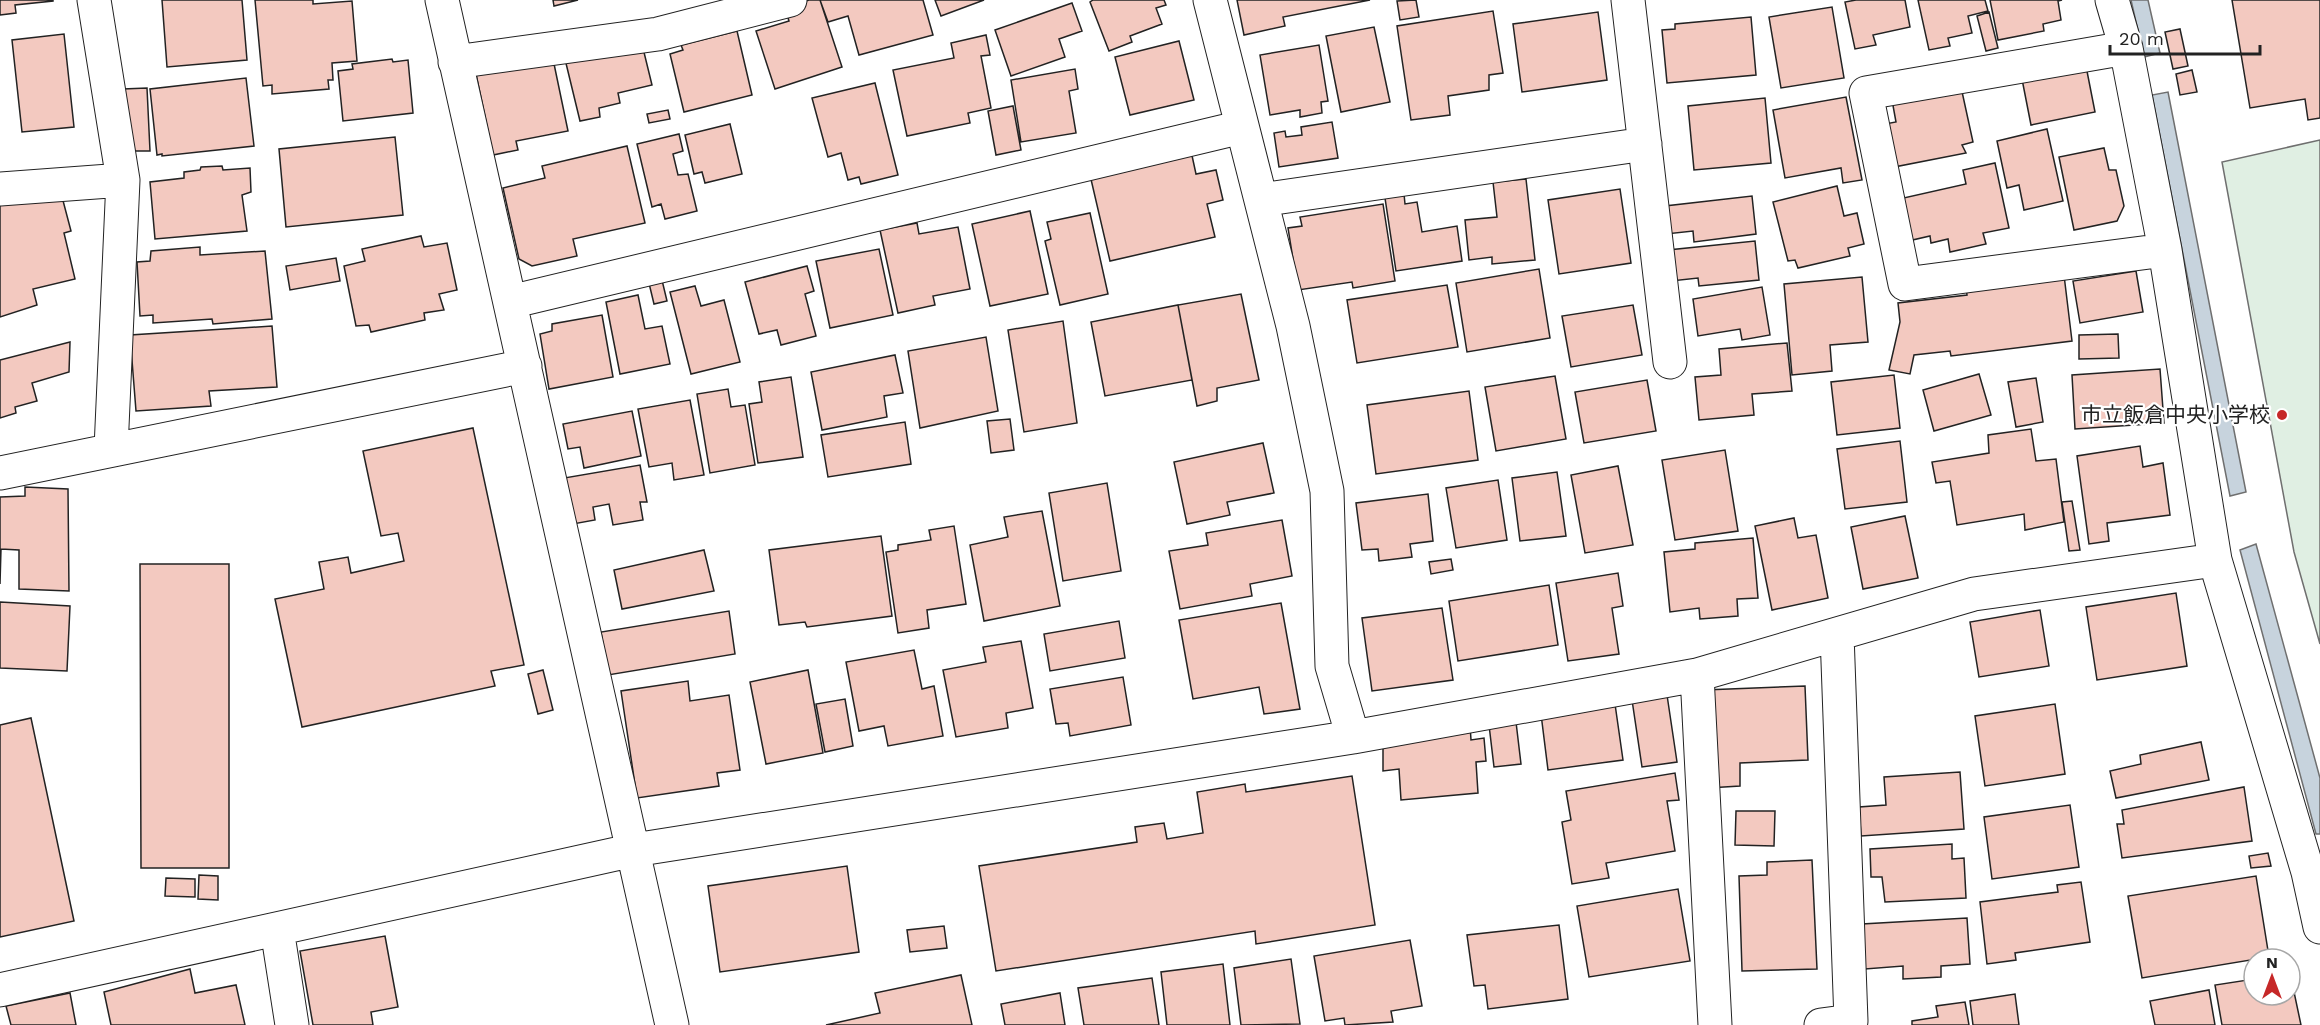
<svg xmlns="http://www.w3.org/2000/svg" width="2320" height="1025" viewBox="0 0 2320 1025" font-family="'Work Sans','Noto Sans JP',sans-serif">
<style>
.green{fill:#e0efe3;stroke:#6f6f6f;stroke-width:1.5}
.water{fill:#c7d3dd;stroke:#6f6f6f;stroke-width:1.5}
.building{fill:#f3c9c0;stroke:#222;stroke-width:1.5}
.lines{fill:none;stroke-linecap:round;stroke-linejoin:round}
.minor-casing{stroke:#222;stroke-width:35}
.minor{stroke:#fff;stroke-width:33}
.poi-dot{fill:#c62828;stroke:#fff;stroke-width:2}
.labels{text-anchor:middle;stroke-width:4.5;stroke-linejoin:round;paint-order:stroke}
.poi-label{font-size:21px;fill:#222;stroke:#fff;text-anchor:end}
</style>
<rect width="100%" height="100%" fill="#fff"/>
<!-- green -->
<path class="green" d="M2320,140V644L2294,552L2222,162Z"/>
<!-- water -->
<path class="water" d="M2131,0H2148L2160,53L2144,57Z
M2168,92L2246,492L2230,496L2152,95Z
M2256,544L2320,778V834H2316L2240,550Z"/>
<!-- building -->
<path class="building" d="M0,0H53V1L15,5L16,13L0,15Z
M162,0H242L247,60L167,67Z
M255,0H313V4L352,1L357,61L332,63L333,80H328L329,89L272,94V85L263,86Z
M553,0H578L554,6Z
M809,0H820L842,67L775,89L756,31L789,21L785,8Z
M820,0H923L933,35L859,55L848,16L828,22Z
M935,0H984L941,16Z
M1093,0H1164L1166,5L1156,8L1162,24L1130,36L1132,42L1109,51L1090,2Z
M1237,0H1370L1283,17L1285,26L1244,35Z
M1416,0L1419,17L1400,20L1397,1Z
M1856,0H1905L1910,27L1873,35L1876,45L1855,49L1845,2Z
M1918,0H1985L1988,11L1968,16L1972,33L1948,38L1950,46L1929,50Z
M1990,0H2062L2058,1L2061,20L2043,24L2044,31L1998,40Z
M2232,0H2320V118L2308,120L2305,99L2250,108Z
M1072,3L1082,31L1059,39L1065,57L1011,76L995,30Z
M1832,7L1844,78L1781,88L1769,17Z
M1493,11L1503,73L1489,75V90L1448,96L1450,115L1411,120L1397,26Z
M1598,12L1607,80L1522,92L1513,24Z
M1989,12L1998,48L1986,51L1977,16Z
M1751,17L1756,75L1667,83L1662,30L1675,29V24Z
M1374,27L1390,102L1341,112L1326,36Z
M2180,29L2188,66L2173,69L2165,32Z
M737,31L752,95L684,112L670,54L683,50L681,45Z
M64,34L74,127L22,132L12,40Z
M986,35L990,55L981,56L991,108L968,113L970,123L907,136L893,70L954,58L951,43Z
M641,40L652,85L618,93L620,103L599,108L600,117L580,121L564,55Z
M1179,41L1194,100L1130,115L1115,57Z
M1319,45L1328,101L1321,102L1322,113L1300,117V110L1270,115L1260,55Z
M392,59L393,62L408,60L413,113L343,121L338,71L353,69L352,64Z
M553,59L568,131L516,141L518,150L493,155L476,74Z
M2085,61L2095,112L2031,125L2021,74Z
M1075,69L1078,89L1069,91L1076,133L1021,142L1011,80Z
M2192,70L2197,92L2180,95L2176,74Z
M246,78L254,146L162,156V154L157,155L150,89Z
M875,83L898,175L861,184L859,177L848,180L841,153L828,157L812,98Z
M1961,87L1973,142L1962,145L1966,153L1894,167L1885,124L1896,122L1892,100Z
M147,88L150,151H126L123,89Z
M1846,97L1862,180L1843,183L1841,168L1785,178L1773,110Z
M1765,98L1771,163L1694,170L1688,106Z
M1013,106L1021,150L996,155L988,111Z
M668,110L670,119L649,123L647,114Z
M1332,122L1338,158L1279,167L1274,133L1285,131L1286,137L1302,135L1301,127Z
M730,124L742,174L705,183L702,172L694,174L685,135Z
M2047,129L2063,201L2024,210L2019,185L2007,188L1997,141Z
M679,134L683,151L673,154L678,175L688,174L697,211L665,219L661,204L652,207L637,144Z
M395,137L403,215L286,227L279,149Z
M627,146L645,223L573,239L577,256L532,266L519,259L503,188L545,178L542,166Z
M2104,148L2109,170H2116L2124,206L2117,221L2074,230L2059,157Z
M1191,151L1196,174L1216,170L1223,200L1207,204L1215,237L1110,261L1090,175Z
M1995,163L2009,228L1983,233L1986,244L1950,252L1948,239L1931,243L1930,236L1908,241L1899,199L1966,184L1963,170Z
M222,166L223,170L250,168L251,192L242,195L247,231L155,239L150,182L184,178V172L200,170L201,167Z
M1526,179L1535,260L1492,264V257L1469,260L1465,220L1497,217L1493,182Z
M1837,186L1844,216L1857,213L1864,244L1848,248L1850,256L1798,268L1795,260L1788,261L1773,202Z
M1620,189L1631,263L1559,274L1548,200Z
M61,193L71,231L64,233L75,279L33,289L37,305L0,317V200Z
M1404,194L1405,204L1417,202L1422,232L1457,226L1462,261L1396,271L1385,198Z
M1752,196L1756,234L1694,242L1693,231L1666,234L1665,206Z
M1383,204L1395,281L1353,288L1352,282L1298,290L1288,228L1302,226L1300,217Z
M1030,211L1048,294L990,306L972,224Z
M1090,213L1108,294L1060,305L1045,241L1051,239L1047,222Z
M917,223L919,234L958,227L970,289L933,296L935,305L898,313L880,230Z
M421,236L424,247L447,243L457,290L439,294L444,310L424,313L425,320L371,332L369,325L356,326L344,266L365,261L362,249Z
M1755,241L1759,280L1699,286L1698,278L1671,281L1668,250Z
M200,247V255L265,251L272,319L213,324L212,319L153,323V315L140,316L137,262L150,261L151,251Z
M879,249L893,315L830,328L816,261Z
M336,258L340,281L290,290L286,266Z
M807,266L814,291L805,294L816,336L781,345L777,330L759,334L745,282Z
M1539,269L1550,338L1467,352L1456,283Z
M2136,271L2143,312L2080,323L2073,281Z
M2064,275L2072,341L1951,356L1950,351L1914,355L1910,374L1889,370L1900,322L1898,303L1967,295L1966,287Z
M661,276L667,301L654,304L648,279Z
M1862,277L1868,342L1830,345L1832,371L1792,375L1784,284Z
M1447,285L1458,347L1357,363L1347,300Z
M695,286L701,306L724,300L740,362L691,374L670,292Z
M1762,287L1770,335L1742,340L1740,329L1698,336L1693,299Z
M1241,294L1259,380L1217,388V401L1197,406L1178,305Z
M638,295L645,329L662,326L670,364L620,374L606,302Z
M1178,305L1192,380L1105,396L1091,322Z
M1633,305L1642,355L1571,367L1562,316Z
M602,315L613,377L549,389L540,334L552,331V324Z
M1063,321L1077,423L1024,432L1008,330Z
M272,326L277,387L209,391L211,406L136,411L130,335Z
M2118,334L2119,358L2079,359V335Z
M986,337L998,411L920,428L908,351Z
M70,342L69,372L32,383L37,401L15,407L16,413L0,418V360Z
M1787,343L1792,391L1752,394L1754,415L1699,420L1695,377L1721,375L1719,349Z
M895,355L903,393L884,396L887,417L822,430L811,372Z
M2160,369L2164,423L2075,429L2072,375Z
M1979,374L1991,415L1934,431L1923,390Z
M1894,375L1900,428L1837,435L1831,382Z
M1555,376L1566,439L1496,451L1485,387Z
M791,377L803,457L758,463L749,404L762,402L759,382Z
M2036,378L2043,422L2016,427L2008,382Z
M1647,380L1656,431L1584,443L1575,392Z
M728,389L731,407L745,405L755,465L710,473L697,394Z
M1469,391L1478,460L1376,474L1367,405Z
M690,400L704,475L674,480L672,463L649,467L638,409Z
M632,411L641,456L584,468L580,447L568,449L563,424Z
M1010,419L1014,450L991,453L987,421Z
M905,422L911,464L828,477L821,435Z
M473,428L524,665L491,671L495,686L302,727L275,599L324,589L319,562L348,557L351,573L404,561L398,533L381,536L363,451Z
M2031,429L2036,461L2056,459L2064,522L2025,530L2024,514L1957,525L1950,481L1936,483L1932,462L1989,453L1988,435Z
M1900,441L1907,502L1845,509L1837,449Z
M1263,443L1274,493L1227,502L1230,515L1187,524L1174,462Z
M2140,446L2143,467L2163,463L2170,515L2107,523L2109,541L2089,544L2077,456Z
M1725,450L1738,531L1675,540L1662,460Z
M640,465L647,502H640L643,520L613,525L609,504L593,507L595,520L573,524L564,478Z
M1618,466L1633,545L1585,553L1571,475Z
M1557,472L1566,536L1520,541L1512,478Z
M1498,480L1507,540L1456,548L1446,488Z
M1107,483L1121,571L1063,581L1049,493Z
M25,487L68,489L69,591L19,589V550L1,549L0,584V497L25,496Z
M1428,494L1433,541L1410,544L1412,557L1379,561L1378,549L1362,550L1356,503Z
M2072,501L2080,550L2069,551L2062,502Z
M1042,511L1060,606L984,621L970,545L1008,537L1004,517Z
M1905,516L1918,578L1863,589L1851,527Z
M1794,518L1798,538L1816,535L1828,598L1772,610L1755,526Z
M1282,520L1292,576L1250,584L1252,596L1180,609L1169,551L1208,545L1206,533Z
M954,526L966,604L927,610L929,628L898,633L886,552L898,550V545L931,540L929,530Z
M881,536L892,616L807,627L805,622L779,625L769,550Z
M1753,538L1758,598L1737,599L1738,616L1700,619L1699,608L1670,612L1664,552L1695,549V543Z
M704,550L714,591L622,609L614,570Z
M1451,559L1453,570L1431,574L1429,562Z
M140,564H229V868H141Z
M1618,573L1623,606L1612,608L1619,654L1568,661L1556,583Z
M1549,585L1558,645L1458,661L1449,601Z
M2176,593L2187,666L2097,680L2086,607Z
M0,602L70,606L67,671L0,668Z
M1281,603L1300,709L1264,714L1259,687L1193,699L1179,620Z
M1442,608L1453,680L1372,691L1362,618Z
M2040,610L2049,666L1979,677L1970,622Z
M729,611L735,654L608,675L601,632Z
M1119,621L1125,658L1050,671L1044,634Z
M1021,641L1033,708L1006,713L1008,728L956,737L943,670L986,662L983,647Z
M914,650L922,689L934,686L943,736L888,746L884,726L859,731L846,662Z
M543,670L553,710L538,714L528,674Z
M808,670L823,753L766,764L750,682Z
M1123,677L1131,725L1070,736L1068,723L1056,724L1050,689Z
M688,681L690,701L729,695L740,770L717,773L719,786L637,798L621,691Z
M1805,686L1808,760L1740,763V786L1708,788L1704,690Z
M1667,695L1677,762L1642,767L1632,700Z
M845,699L853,746L825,752L816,704Z
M1615,704L1623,760L1548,770L1541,714Z
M2055,704L2065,774L1985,786L1975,716Z
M31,718L74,921L0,937V725Z
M1516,722L1521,764L1494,767L1489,725Z
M1470,725L1471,740L1484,738L1486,761L1476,762L1478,793L1401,800L1399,769L1383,771V733Z
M2201,742L2209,780L2116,798L2110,771L2141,764L2140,755Z
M1960,772L1964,829L1861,836L1859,807L1886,805L1884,777Z
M1675,773L1679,800L1667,801L1675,851L1606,863L1609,878L1572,884L1562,822L1571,820L1566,791Z
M1352,776L1375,925L1256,944L1255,931L996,971L979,866L1137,842L1135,827L1164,823L1167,839L1203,833L1197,792L1245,784L1246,792Z
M2244,787L2252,841L2122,858L2117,824H2124L2122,810Z
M2070,805L2079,867L1992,879L1984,817Z
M1736,811H1775L1774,846L1735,845Z
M1952,844V859L1964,858L1966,898L1885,902L1882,877H1871L1870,849Z
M2268,853L2271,866L2251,868L2249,856Z
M1812,860L1817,969L1742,971L1739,876L1767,875V862Z
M847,866L859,952L720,972L708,886Z
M199,875L218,876V900L198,899Z
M2256,876L2269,957L2142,978L2128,896Z
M166,878L195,879V897L165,896Z
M2081,882L2090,942L2015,953L2016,960L1987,964L1980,902L2058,892L2057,885Z
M1678,889L1690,961L1589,977L1577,906Z
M1967,918L1970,964L1941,966V977L1903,979V966L1865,969L1862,924Z
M1559,925L1568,999L1488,1009L1485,985L1474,986L1467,935Z
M944,926L947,948L910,952L907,930Z
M385,936L398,1007L371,1012L373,1025H313L300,951Z
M1410,940L1422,1006L1391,1011L1393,1022L1345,1025L1344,1018L1325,1021L1314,956Z
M1291,959L1300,1024L1241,1025L1234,968Z
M1223,964L1230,1025H1167L1161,972Z
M190,969L195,993L236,985L245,1025H111L104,992Z
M2290,973L2301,1025H2222L2215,985L2254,979V995H2290Z
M961,975L972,1025H826L880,1013L875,993Z
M1152,978L1159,1025H1084L1078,988Z
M2209,990L2215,1025H2155L2150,1001Z
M70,993L76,1025H11L6,1006Z
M1060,993L1065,1025H1005L1001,1004Z
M2015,994L2019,1025H1973L1970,1001Z
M1965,1002L1969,1025H1912V1021L1938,1017L1936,1006Z"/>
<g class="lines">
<!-- minor casing -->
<g class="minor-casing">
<path id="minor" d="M94,0L123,180
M442,0L672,1025
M1210,0L1293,326L1327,491L1332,666L1353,737
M1628,0L1670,362
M2112,0L2126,48L2165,250L2215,560L2308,872L2320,927
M2126,48L1866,93L1905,284L2165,250
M455,62L658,34L790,0
M0,189L123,180L111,449
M1261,200L1645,144
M510,302L1242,127
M0,473L525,366
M1697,675L1715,1025
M277,929L292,1025
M0,990L634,850L1353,737L1697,675L1974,594L2215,560
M1821,1025L1851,1021L1837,634"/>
</g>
<!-- minor -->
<use href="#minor" class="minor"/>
</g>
<!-- markers -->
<circle class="poi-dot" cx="2282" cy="415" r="6"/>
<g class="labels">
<!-- poi labels -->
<g class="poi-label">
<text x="2270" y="422">市立飯倉中央小学校</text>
</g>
</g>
<!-- north arrow -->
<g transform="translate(2272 977)"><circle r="28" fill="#ffffff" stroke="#a7a7a7" stroke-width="1.5"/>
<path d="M0-4.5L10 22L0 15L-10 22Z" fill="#c62828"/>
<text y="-9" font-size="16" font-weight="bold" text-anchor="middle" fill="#222222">N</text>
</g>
<!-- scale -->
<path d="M2110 45v9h150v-9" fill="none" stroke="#222222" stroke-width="3"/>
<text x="2119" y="45" font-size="18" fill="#222222" stroke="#ffffff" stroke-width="4.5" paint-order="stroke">20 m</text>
</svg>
